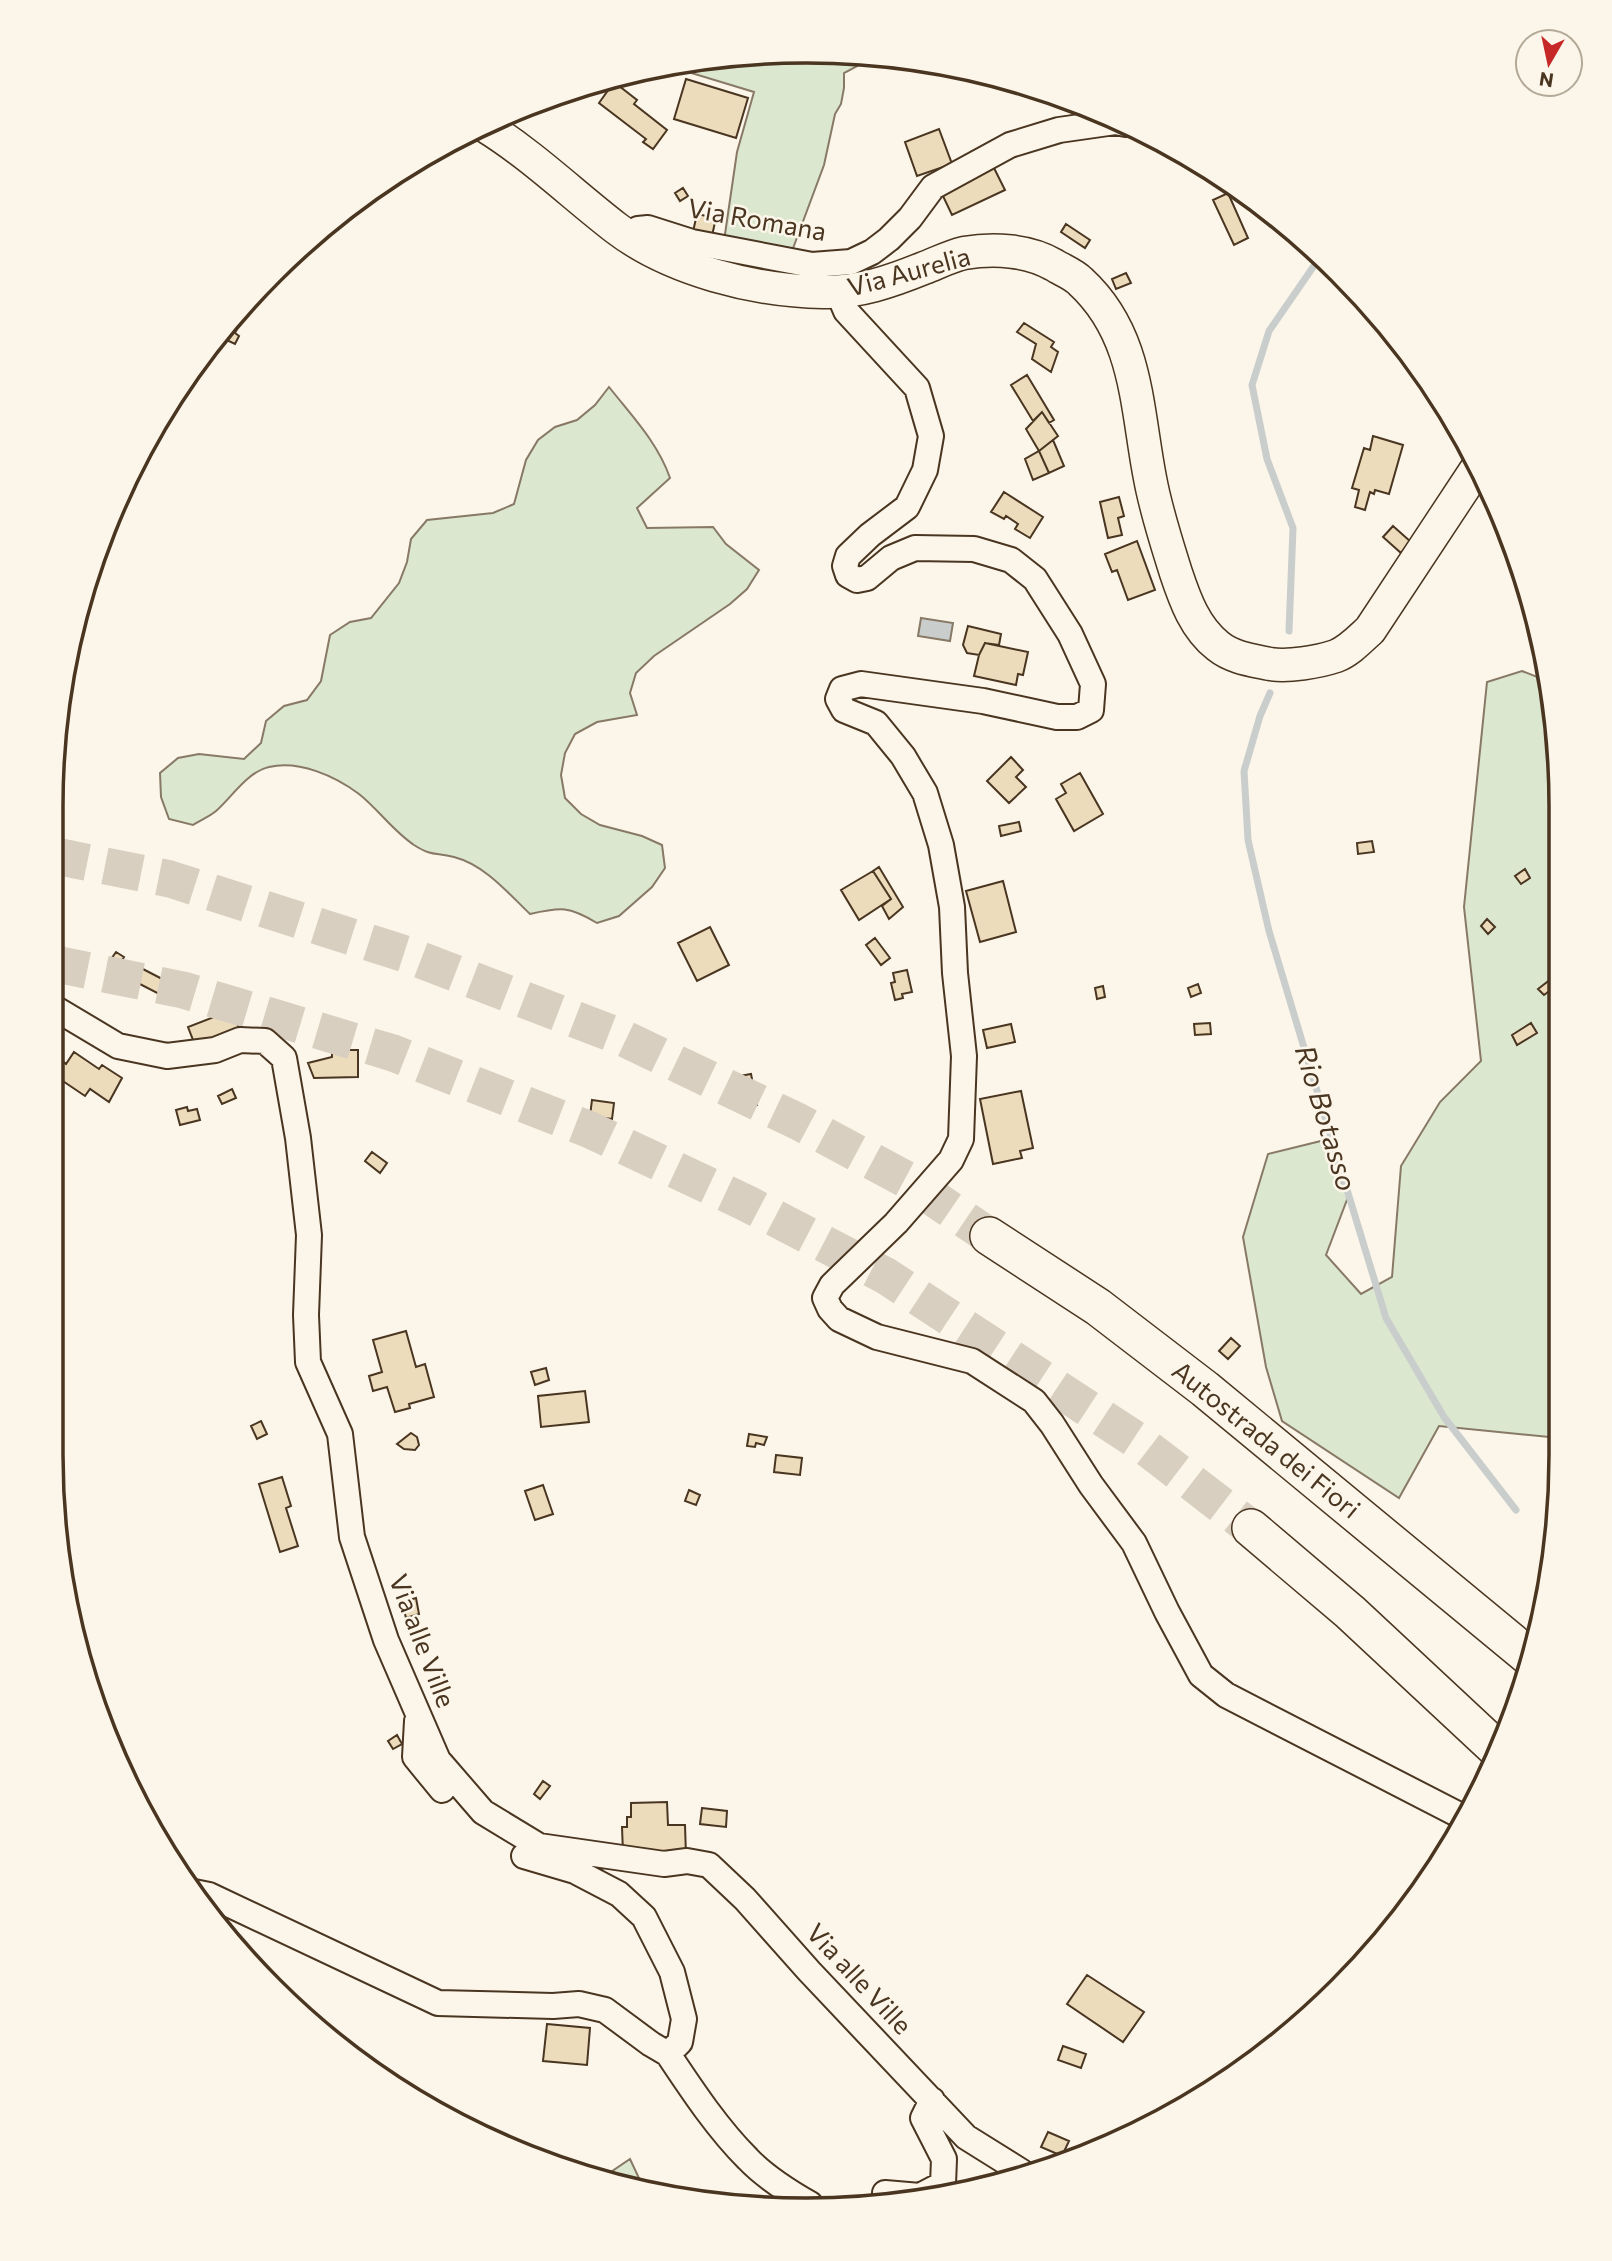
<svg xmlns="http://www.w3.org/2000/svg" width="1612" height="2261" viewBox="0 0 1612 2261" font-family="Commissioner,sans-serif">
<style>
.green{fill:#dce7d0;stroke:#887966;stroke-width:2}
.water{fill:#c9cecd;stroke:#887966;stroke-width:2}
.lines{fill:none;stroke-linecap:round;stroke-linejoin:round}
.stream{stroke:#c9cecd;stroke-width:7}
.building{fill:#ecdcbc;stroke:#4a3520;stroke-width:2}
.highway-tunnel{stroke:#d8cfc1;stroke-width:37;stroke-dasharray:37 18;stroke-linecap:butt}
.minor-casing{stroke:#4a3520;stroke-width:28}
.major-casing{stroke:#4a3520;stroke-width:35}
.highway-casing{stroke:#4a3520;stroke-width:40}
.minor{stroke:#fbf6e9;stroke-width:24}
.major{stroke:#fbf6e9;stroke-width:32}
.highway{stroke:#fbf6e9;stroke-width:37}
.labels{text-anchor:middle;stroke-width:5;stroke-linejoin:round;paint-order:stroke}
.street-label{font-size:26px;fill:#4a3520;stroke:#fbf6e9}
.water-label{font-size:28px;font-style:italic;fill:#4a3520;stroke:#fbf6e9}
.rim{fill:none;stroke:#4a3520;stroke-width:3.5}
</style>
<rect width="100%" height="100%" fill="#fbf6e9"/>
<!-- green -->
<path class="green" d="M856,52L876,56L844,73V88L841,104L835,114L824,165L792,251L724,241L737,152L754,92L685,71L672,75L657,69L708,57Z
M609,387C632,416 658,443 670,478L637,508L647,528L713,527L726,544L759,570L747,589L730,604L654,656L636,673L630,693L637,715L597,722L575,734L565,753L561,775L565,798L581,814L600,825L642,836L662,845L665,868L652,887L619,916L597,923C569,906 561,907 530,914C508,893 485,865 454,857C435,852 433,857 414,845C393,831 378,809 359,794C335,776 299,760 269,767C247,772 232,797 216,811C209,817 200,820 193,825L169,819L161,797L160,773L178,758L199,754L244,759L261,743L266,721L284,706L307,700L321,681L330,635L350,622L371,618L399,583L407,562L411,539L427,520L493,513L514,504L526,460L538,440L555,427L577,420L595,405Z
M1522,671L1550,682L1555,707L1559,1438L1439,1426L1399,1498L1282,1421L1266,1367L1243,1237L1268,1154L1325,1140L1348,1197L1326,1255L1361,1294L1392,1277L1401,1166L1440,1102L1481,1061L1464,907L1487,682Z
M630,2159L645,2191L602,2181L605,2176Z"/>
<!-- water -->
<path class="water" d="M921,618L953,623L950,641L918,636Z"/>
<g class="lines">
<!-- stream -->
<path class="stream" d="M1289,631L1293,528L1267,459L1252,385L1269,331L1320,257
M1270,693L1260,716L1244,771L1248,840L1269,931L1311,1071L1386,1318L1444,1417L1516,1510"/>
</g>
<!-- building -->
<path class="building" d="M686,79L748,98L736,138L674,119Z
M614,82L637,100L634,104L667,130L653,149L643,142L646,139L599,103Z
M939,129L952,164L917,176L905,142Z
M994,168L1005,190L952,215L942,194Z
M683,188L688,196L680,201L675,193Z
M1228,193L1248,238L1234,245L1213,200Z
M697,214L716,218L711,240L692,236Z
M1066,224L1090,240L1085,248L1061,232Z
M1126,273L1131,283L1116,289L1112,279Z
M236,311L244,315L235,333L239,336L235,344L218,336Z
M1024,323L1054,342L1051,347L1058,352L1051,372L1032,359L1036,344L1017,332Z
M1027,375L1054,420L1049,423L1042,412L1033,421L1011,385Z
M1042,412L1058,436L1039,451L1026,429Z
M1373,436L1403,445L1389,494L1375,490L1374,494L1370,492L1365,510L1355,507L1359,490L1352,488L1364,448L1370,450Z
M1053,440L1064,466L1049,473L1039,451Z
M1039,451L1049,473L1033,480L1025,459Z
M1004,492L1043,517L1030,538L1015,529L1018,524L1006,516L1004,519L991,512Z
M1119,497L1124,516L1118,518L1122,535L1108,538L1100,502Z
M1393,526L1411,542L1401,553L1383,537Z
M1137,541L1155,590L1128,600L1117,570L1112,572L1105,554Z
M968,626L1001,634L999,645L985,643L979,655L967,653L963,645Z
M985,643L1028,652L1023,675L1018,674L1016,685L974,676L979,655Z
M1011,757L1023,770L1016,777L1026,787L1009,803L987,781Z
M1080,773L1103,814L1074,831L1056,799L1066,793L1061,784Z
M1019,822L1021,831L1001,836L999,826Z
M1372,841L1374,852L1358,854L1357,843Z
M879,867L903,907L889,919L882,906L891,899L873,871Z
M1525,869L1530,878L1521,884L1515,876Z
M873,871L891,899L859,920L841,890Z
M1003,881L1016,932L980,942L966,891Z
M1487,919L1495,927L1488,934L1481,926Z
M710,927L729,965L697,981L678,943Z
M875,938L890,958L881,965L866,945Z
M116,952L124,957L121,962L130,968L126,973L109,962Z
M139,967L170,983L163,996L132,980Z
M907,970L912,992L902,994L903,998L895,1000L891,983L895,982L893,973Z
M1551,979L1556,985V989L1550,994L1548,992L1544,995L1538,989Z
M1198,984L1201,993L1191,997L1188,988Z
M1103,986L1105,997L1097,999L1095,988Z
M232,1010L239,1028L195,1045L188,1027Z
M1210,1023L1211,1034L1195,1035L1194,1024Z
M1531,1023L1537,1033L1517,1045L1512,1035Z
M1011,1024L1015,1042L987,1048L983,1030Z
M332,1050H358V1077L314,1078L308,1063L332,1057Z
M74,1052L99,1069L102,1065L122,1078L109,1102L90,1089L85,1096L51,1073L60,1059L66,1064Z
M751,1074L757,1105L739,1109L734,1077Z
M232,1089L236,1098L222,1104L218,1096Z
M1021,1091L1033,1148L1020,1151L1022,1158L993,1164L980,1099Z
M592,1100L614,1103L612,1119L590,1116Z
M187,1107L188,1111L197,1109L200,1120L180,1125L176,1110Z
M372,1152L387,1163L380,1173L365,1161Z
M406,1331L416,1367L425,1364L434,1397L409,1404L410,1408L395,1412L387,1387L373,1391L369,1376L382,1372L373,1340Z
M1231,1338L1240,1346L1228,1359L1219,1351Z
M546,1368L549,1380L535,1385L531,1372Z
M585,1391L589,1422L541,1427L538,1396Z
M261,1421L267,1434L257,1439L251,1426Z
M411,1433L417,1437L419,1445L415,1450L404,1449L397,1444Z
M749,1434L767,1437L764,1445L756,1443L755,1447L747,1446Z
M776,1455L802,1458L800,1475L774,1472Z
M282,1477L291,1506L286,1508L298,1546L280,1552L259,1484Z
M543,1485L553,1514L535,1520L525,1491Z
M689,1490L700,1495L696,1505L685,1501Z
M416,1598L419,1614L406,1618L402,1602Z
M397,1735L402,1744L393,1749L388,1741Z
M543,1781L550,1786L540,1799L534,1794Z
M667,1802L668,1825H685L686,1856L623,1853L622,1827H627V1817H631V1803Z
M702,1808L727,1811L726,1827L700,1824Z
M1087,1975L1144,2012L1123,2042L1067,2004Z
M547,2024L590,2028L587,2065L543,2061Z
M1063,2046L1086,2054L1081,2068L1058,2060Z
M1048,2132L1069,2141L1062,2156L1041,2147Z"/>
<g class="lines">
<!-- highway-tunnel -->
<path class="highway-tunnel" d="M51,855L170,879L405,954L621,1037L799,1122L907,1180L989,1236
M51,963L183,990L393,1053L588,1129L746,1203L886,1276L1139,1442L1251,1528"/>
<!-- minor casing -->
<g class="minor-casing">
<path id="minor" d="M631,237L638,229L648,228L692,242L812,265L851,262L872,252L889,239L910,218L933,187L1010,145L1059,130L1115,122L1126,124
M838,292L846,311L917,388L931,436L925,470L907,507L870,535L848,556L845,566L848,575L857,580L867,578L891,558L915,548L974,549L1011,560L1035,579L1070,634L1093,684L1091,710L1077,717H1057L983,701L861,684L842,689L838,699L844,710L876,723L903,756L925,793L941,845L952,907L955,973L964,1056L961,1139L951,1160L896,1223L832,1285L825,1298L830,1309L839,1319L877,1337L972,1361L1034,1401L1052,1424L1091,1485L1134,1543L1167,1612L1201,1675L1226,1695L1465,1818
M51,1006L118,1046L167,1056L215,1050L240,1040L265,1041L284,1058L298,1138L309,1235L306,1315L308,1362L340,1434L352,1537L386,1640L438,1760L483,1812L539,1846L664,1864L687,1861L709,1865L745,1899L809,1971L966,2137L1022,2172
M417,1721L415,1757L442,1790
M194,1892L209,1895L438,2003L553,2006L579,2004L605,2010L651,2044L668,2054L680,2042L684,2019L672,1972L644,1917L619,1894L575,1871L524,1856
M668,2054C692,2090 717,2128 748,2159C765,2177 789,2192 810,2204
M885,2193L920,2196L943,2184L944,2159L923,2118L932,2100"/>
</g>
<!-- major casing -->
<g class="major-casing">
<path id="major" d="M485,126C532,155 572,194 616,228C671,270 755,291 823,292C858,293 892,281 924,268C937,263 951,256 964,253C994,248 1028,250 1054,265C1062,270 1073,274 1080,281C1138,334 1136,406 1150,478C1156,511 1166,541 1176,573C1185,600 1195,628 1218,646C1233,658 1251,660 1270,664C1288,667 1318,662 1336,656C1349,651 1360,639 1370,630L1479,465"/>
</g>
<!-- highway casing -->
<g class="highway-casing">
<path id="highway" d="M989,1236L1098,1307L1205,1389L1532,1659
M1251,1528L1350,1612L1498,1750"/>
</g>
<!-- minor -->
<use href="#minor" class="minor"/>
<!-- major -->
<use href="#major" class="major"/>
<!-- highway -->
<use href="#highway" class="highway"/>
</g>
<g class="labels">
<!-- street labels -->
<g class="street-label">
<text transform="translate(757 220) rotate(10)" y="9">Via Romana</text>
<text transform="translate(909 272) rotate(-15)" y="9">Via Aurelia</text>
<text transform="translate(1266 1440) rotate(39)" y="9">Autostrada dei Fiori</text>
<text transform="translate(422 1641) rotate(69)" y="9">Via alle Ville</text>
<text transform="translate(859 1979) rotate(47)" y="9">Via alle Ville</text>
</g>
<!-- water labels -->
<g class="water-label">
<text transform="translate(1326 1118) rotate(73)" y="10">Rio Botasso</text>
</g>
</g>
<!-- crop -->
<path d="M0 0H1612V2261H0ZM806 63H806A743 743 0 0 1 1549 806V1455A743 743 0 0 1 806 2198H806A743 743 0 0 1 63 1455V806A743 743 0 0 1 806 63Z" fill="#fbf6e9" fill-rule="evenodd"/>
<path class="rim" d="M806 63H806A743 743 0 0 1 1549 806V1455A743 743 0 0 1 806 2198H806A743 743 0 0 1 63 1455V806A743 743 0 0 1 806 63Z"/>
<!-- north arrow -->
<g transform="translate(1549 63) rotate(189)"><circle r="33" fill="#fbf6e9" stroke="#b4a999" stroke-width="2"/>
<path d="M0-5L12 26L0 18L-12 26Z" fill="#c62828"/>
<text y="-10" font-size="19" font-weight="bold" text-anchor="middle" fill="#4a3520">N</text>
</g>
</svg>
